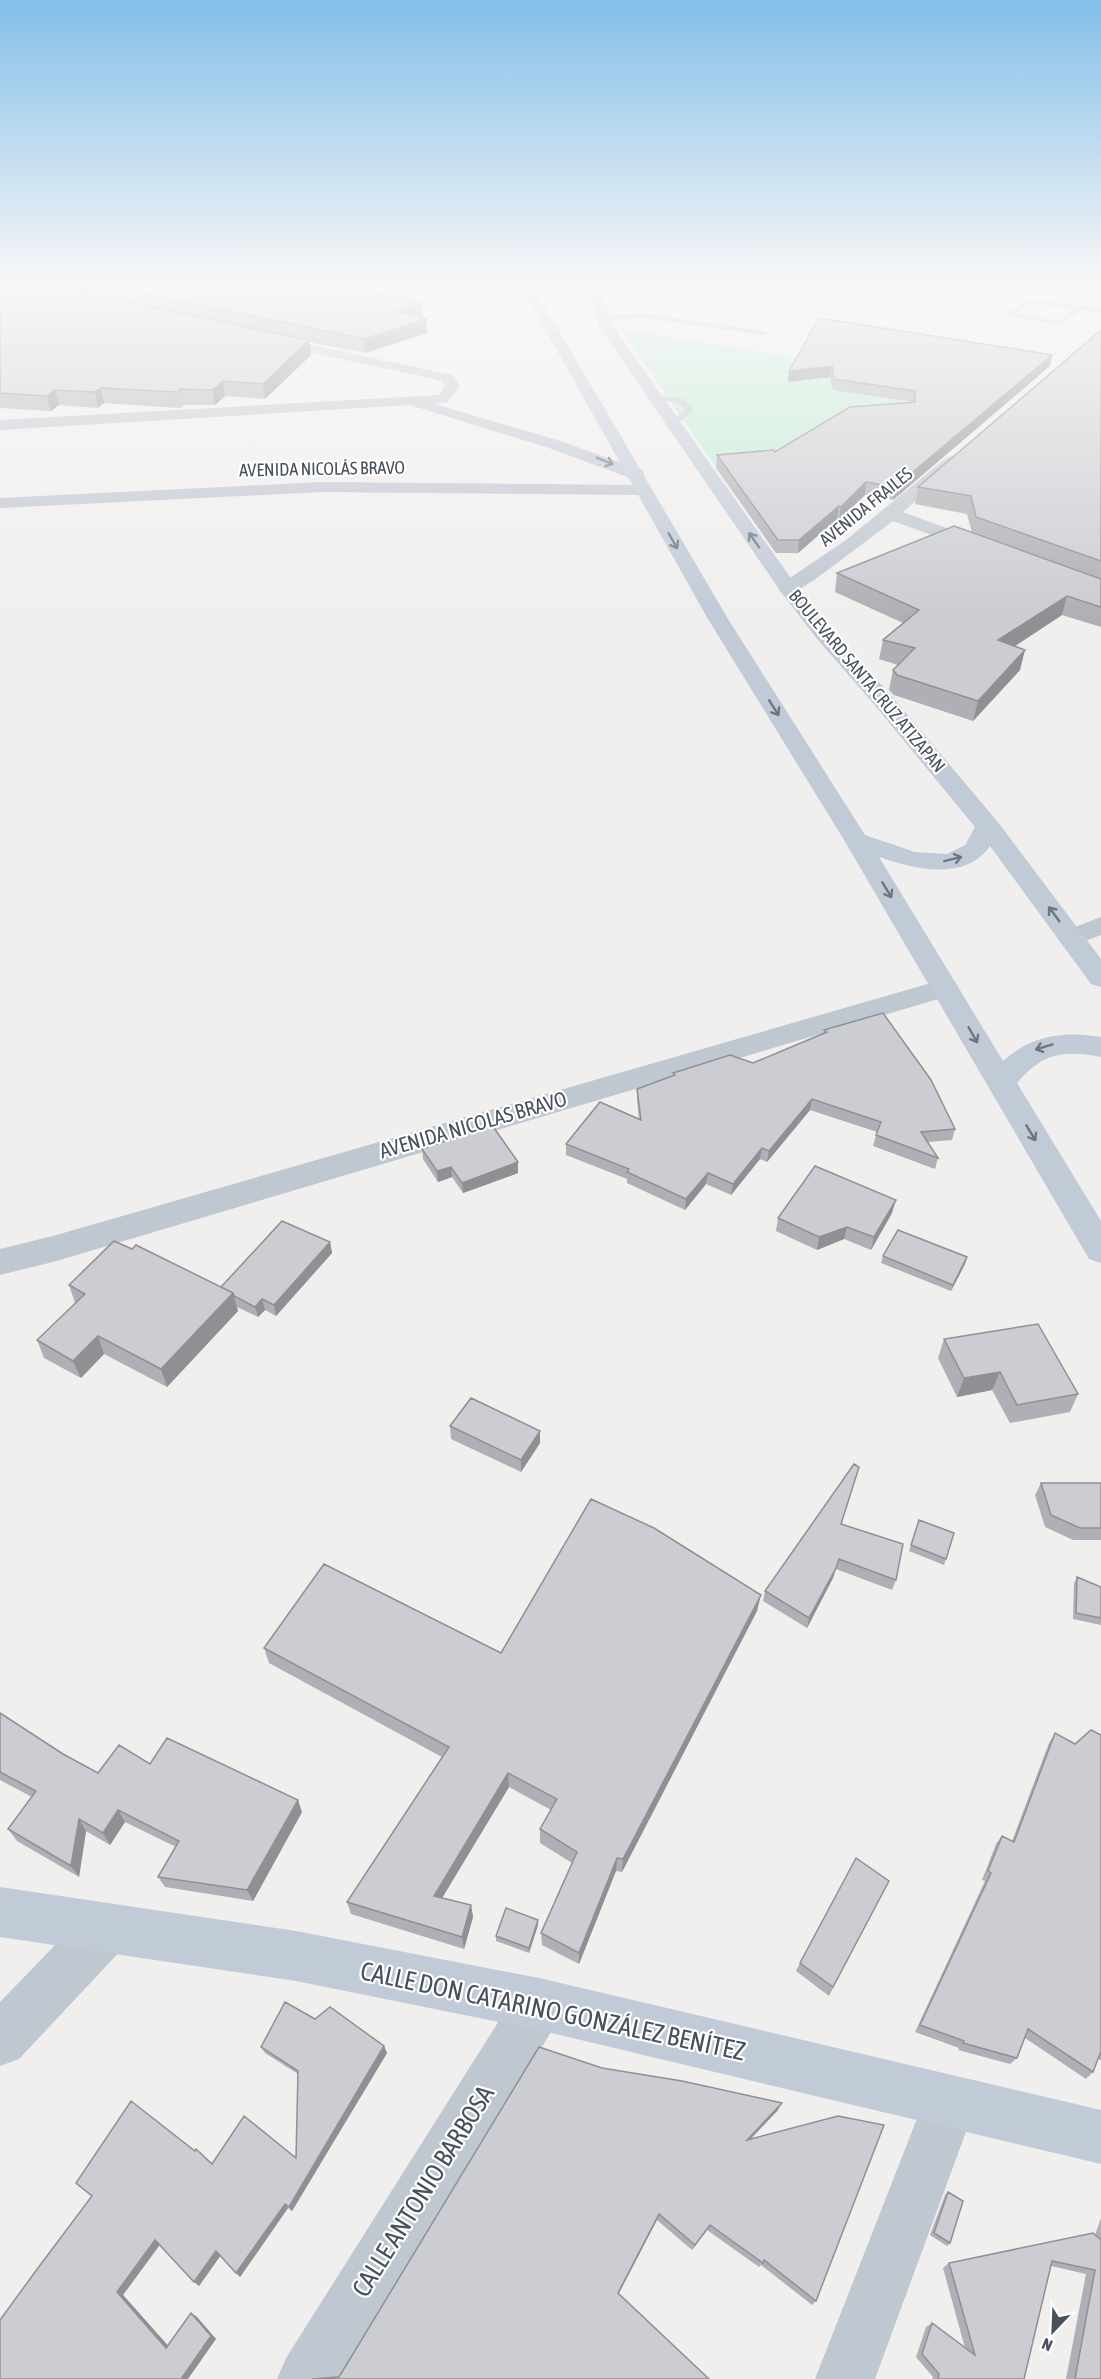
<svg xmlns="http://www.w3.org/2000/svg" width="1101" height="2379" viewBox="0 0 1101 2379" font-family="'Asap Condensed',sans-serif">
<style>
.green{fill:#beedd4}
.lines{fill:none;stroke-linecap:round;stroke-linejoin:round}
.lane{fill:#bfc7d0;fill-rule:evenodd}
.street{fill:#bfc7d0;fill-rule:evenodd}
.secondary{fill:#c1cad7;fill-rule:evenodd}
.wall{fill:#afb0b5}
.shaded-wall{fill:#8e9094}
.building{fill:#cbcdd3;stroke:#8e9094;stroke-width:1.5}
.oneway{stroke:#6b747e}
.oneway2{stroke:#6c7580}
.labels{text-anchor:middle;stroke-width:4.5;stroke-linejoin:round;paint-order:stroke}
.far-street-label{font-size:18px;fill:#47505b;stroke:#fff}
.street-label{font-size:21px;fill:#47505b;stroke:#fff}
.near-street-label{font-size:26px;fill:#47505b;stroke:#fff}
</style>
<rect width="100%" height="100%" fill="#f1eeee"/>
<!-- green -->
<path class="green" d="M621,329L929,379L899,402L976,415L716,467Z"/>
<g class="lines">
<!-- lane -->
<path class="lane" d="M1029,299L1101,309V313L1082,310L1060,325L1007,316V314ZM1030,303L1074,309L1059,321L1015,314Z
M647,314L764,331L768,333L764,335L647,318L603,320L599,318L603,316Z
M655,395L684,399L693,409C687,417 680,425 669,424V420L681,414L685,409L678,403L652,399L651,397Z"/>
<!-- street -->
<path class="street" d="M266,335L452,375L460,386L448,402L435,404L560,441L642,470L644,474L642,478H630L549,448L410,405L0,430V420L439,395L445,386L442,381L434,379L261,342L259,339Z
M952,456L958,458L960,461L958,464L903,512L987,543L990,547L987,551H975L893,521L817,578L795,592H781L778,588L781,584L846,540L946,458Z
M322,482L644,485L650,486L652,490L650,494L644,495L322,492L0,508V498Z
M1101,917V935L1072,946L1062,944L1058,938L1062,932Z
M945,979L955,982L959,988L955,994L53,1262L0,1275V1249L53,1236Z
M107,1903L125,1910L132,1928L125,1946L19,2059L0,2066V2002L89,1910Z
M539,1978L557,1986L565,2004L557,2022L341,2379H277L286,2358L521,1986Z
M950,2075L969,2083L977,2102L875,2379H815L931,2083Z"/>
<!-- secondary -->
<path class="secondary" d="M519,283H531L728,619L865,835L915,852L947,854L965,845L975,827L873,703L818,640L781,592L600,328L587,283H599L614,328L795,584L832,632L889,693L997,821L1101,959V987L1091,984L990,846C965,882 914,869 879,857L1003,1061C1032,1035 1064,1031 1101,1037V1057C1063,1050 1043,1053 1017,1083L1101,1221V1263L1089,1259L844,840L708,619Z
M0,1887L296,1931L539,1978L1101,2110V2164L539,2030L296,1981L0,1937Z"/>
</g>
<!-- wall -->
<path class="wall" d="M0,283H337V285L423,317L427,333L365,353L309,342L311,355L265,399L225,396L215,405H183V407L178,408L104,403L98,408L59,405L51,411L0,408Z
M819,318L1052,355L1050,366L893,500L865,495L839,520L837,519L798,553H776L716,468L717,455L775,452L913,402L833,390L830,377L788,382Z
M1101,330V627L1062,615L1014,646L1020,670L973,721L894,695L889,690L893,670L898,665L879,659L883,640L903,623L835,592L837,573L972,533L967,514L915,504L918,487Z
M824,1030L955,1129L952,1140L928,1142L938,1158L935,1169L873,1146L877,1132L810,1110L767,1162L760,1159L731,1195L706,1184L685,1210L627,1183V1179L566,1155V1144L639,1119L637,1100V1089L673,1076V1073L753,1063L824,1034Z
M422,1149L518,1162V1173L463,1193L452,1177L438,1182L423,1159Z
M892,1213L871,1250L844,1239L817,1250L776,1231L778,1218Z
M330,1242L332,1253L276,1316L265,1310L258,1317L237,1307L238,1311L167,1387L104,1354L81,1378L44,1358L37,1340L75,1303L69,1285L221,1287Z
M883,1256L967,1257L965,1264L951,1291L881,1263Z
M944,1339L1078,1394L1070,1412L1010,1423L992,1390L957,1397L938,1358Z
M450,1426L540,1443L521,1472L451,1439Z
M1041,1483H1101V1540H1073L1045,1527L1035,1495Z
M919,1520L946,1559L944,1565L909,1551Z
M842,1524L896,1580L892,1590L836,1569L833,1578L807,1628L763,1601L765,1591Z
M1077,1577L1101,1587V1625L1073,1619L1074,1583Z
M757,1611L622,1872L616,1871L579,1964L542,1945L541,1933L572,1863L540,1843V1829L551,1810L509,1787L442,1898L471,1905L473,1917L464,1949L351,1914L347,1902L442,1757L269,1663L264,1648L501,1653Z
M0,1713L63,1754L98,1773L150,1764L302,1812L253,1901L165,1887L158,1877L176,1847L125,1822L110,1845L86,1831L79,1877L17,1841L8,1829L32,1797L0,1780Z
M1055,1733L1075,1744L1101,1735V2060L1098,2059L1093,2072L1086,2079L1025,2038L1017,2058L1010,2064L958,2050L959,2048L915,2032L985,1881L982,1880L996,1844L1002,1836L1012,1841L1049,1743Z
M889,1881L829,1996L796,1971L800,1963Z
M538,1920V1925L529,1953L496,1941V1936Z
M315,2019L384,2046L387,2053L292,2211L288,2208L240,2277L220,2256L199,2286L160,2245L123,2295L168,2346L196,2316L216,2339L0,2379L212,2164L296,2158L298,2074L265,2053L261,2047Z
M602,2068L778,2110L751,2139L816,2301L812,2305L761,2265L759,2267L707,2230L692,2250L657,2220L618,2294L339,2377Z
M948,2192L950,2243L947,2246L930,2235L945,2195Z
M1101,2218V2379H1066L1086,2274L1051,2266L1024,2379H932L933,2377L916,2357L926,2327L932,2323L965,2348L943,2268L949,2263L1095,2235Z"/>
<!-- shaded-wall -->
<path class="shaded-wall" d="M422,303L423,317L397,311Z
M426,319L427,333L365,353L364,339Z
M309,340L311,355L265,399L263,384Z
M1052,355L1050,366L893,500L895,487Z
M832,366L830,377L788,382L789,371Z
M223,381L225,396L215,405L213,390Z
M101,388L104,403L98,408L95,392Z
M55,390L59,405L51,411L47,396Z
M866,482L865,495L839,520L841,507Z
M839,506L837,519L798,553L799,540Z
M1067,596L1062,615L994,660L998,640Z
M1025,650L1020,670L973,721L978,701Z
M812,1099L810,1110L767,1162L769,1151Z
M762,1148L760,1159L731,1195L733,1184Z
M518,1162V1173L463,1193L462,1183Z
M451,1167L452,1177L438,1182L437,1171Z
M708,1173L706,1184L685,1210L686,1199Z
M896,1200L892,1213L871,1250L874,1237Z
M847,1227L844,1239L817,1250L819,1237Z
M330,1242L332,1253L276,1316L274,1305Z
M967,1257L965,1264L951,1291L953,1285Z
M233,1293L238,1311L167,1387L161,1369Z
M262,1299L265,1310L258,1317L255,1307Z
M98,1336L104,1354L81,1378L73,1361Z
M1000,1372L992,1390L957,1397L964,1378Z
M540,1431V1443L521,1472V1460Z
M836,1568L833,1578L807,1628L809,1618Z
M761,1595L757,1611L622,1872L623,1859Z
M508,1773L509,1787L436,1908L434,1896Z
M298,1800L302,1812L253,1901L247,1890Z
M118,1810L125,1822L110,1845L103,1833Z
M79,1819L86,1831L79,1877L71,1866Z
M617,1858L616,1871L579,1964V1953Z
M471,1905L473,1917L464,1949L462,1937Z
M538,1920V1925L529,1953V1948Z
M384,2046L387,2053L292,2211L289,2207Z
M782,2103L778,2110L743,2146L747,2140Z
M285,2204L288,2208L240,2277L236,2273Z
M659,2214L657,2220L617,2297L618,2293Z
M710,2225L707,2230L692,2250L695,2245Z
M155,2240L160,2244L123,2295L172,2350L166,2348L117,2292Z
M216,2251L221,2255L199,2286L194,2282Z
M191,2313L196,2316L216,2339L188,2379H181Z"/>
<!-- building -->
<path class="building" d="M83,283H337V285L422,303L397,311L426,319L364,339L102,285Z
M0,291H47L101,297L309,340L263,384L223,381L213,390L180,389V392H176L101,388L95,392L55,390L47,396L0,393Z
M819,318L1052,355L895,487L866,482L841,507L839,506L799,540H778L717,455L774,450L775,452L850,407L915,402V391L834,379L832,366L789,371Z
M1101,330V561L976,517L971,496L918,487Z
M954,526L1101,579V607L1067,596L998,640L1025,650L978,701L897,675L893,670L915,648L883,640L919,610L837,573Z
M883,1013L931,1080L955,1129L921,1132L938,1158L876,1135L881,1122L812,1099L769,1151L762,1148L733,1184L708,1173L686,1199L627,1172L629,1169L566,1144L600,1102L641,1120L637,1089L675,1075L673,1073L730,1055L753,1063L827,1032L824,1030Z
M492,1125L518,1162L462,1183L451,1167L437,1171L422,1149Z
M815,1166L896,1200L874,1237L847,1227L819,1237L778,1218Z
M282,1221L330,1242L274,1305L262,1299L255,1307L234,1296L233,1293L221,1287Z
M898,1230L967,1257L953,1285L883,1256Z
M114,1241L132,1249L136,1245L233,1293L161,1369L98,1336L73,1361L37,1340L85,1294L69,1285Z
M1038,1324L1078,1394L1017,1405L1000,1372L964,1378L944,1339Z
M471,1398L540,1431L521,1460L450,1426Z
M854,1464L859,1467L841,1524L903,1544L896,1580L839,1559L836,1568L809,1618L765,1591Z
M1041,1483H1101V1528H1080L1051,1515Z
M591,1499L654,1528L761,1595L623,1859L617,1858L579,1953L541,1933L577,1852L540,1829L557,1799L508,1773L434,1896L471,1905L462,1937L347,1902L449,1747L264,1648L324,1564L501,1653Z
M919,1520L954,1533L946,1559L911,1545Z
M1077,1577L1101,1587V1618L1076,1613Z
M0,1713L63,1754L98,1773L119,1745L150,1764L167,1738L298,1800L247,1890L158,1877L179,1841L118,1810L103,1833L79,1819L71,1866L8,1829L36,1791L0,1772Z
M1091,1730L1101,1735V2051L1093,2072L1028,2029L1017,2058L963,2043L964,2041L920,2025L991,1873L988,1871L1002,1836L1014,1842L1055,1733L1075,1744Z
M856,1858L889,1881L833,1987L800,1963Z
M506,1908L538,1920L529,1948L496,1936Z
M285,2002L315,2019L330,2007L384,2046L289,2207L285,2204L236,2273L216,2251L194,2282L155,2240L117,2292L166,2348L191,2313L211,2336L181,2379H0V2320L35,2272L92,2196L76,2183L131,2101L195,2151L196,2149L212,2164L244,2116L296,2158L298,2071L261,2047Z
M539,2047L602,2068L682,2081L782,2103L747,2140L838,2116L884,2125L816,2301L764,2260L763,2263L710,2225L695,2245L659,2214L618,2293L709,2379H312L339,2377Z
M948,2192L963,2201L950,2243L934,2233Z
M1093,2233L1101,2240V2379H1075L1095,2270L1052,2261L1024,2379H938L939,2374L922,2354L932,2323L975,2355L949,2263Z"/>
<!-- one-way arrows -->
<defs><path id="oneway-shaft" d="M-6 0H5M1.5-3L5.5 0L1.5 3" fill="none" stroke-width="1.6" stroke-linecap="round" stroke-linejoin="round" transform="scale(1.5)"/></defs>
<use class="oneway" href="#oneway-shaft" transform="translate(605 461) rotate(22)"/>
<g class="oneway2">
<use href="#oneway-shaft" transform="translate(754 540) rotate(-125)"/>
<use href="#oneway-shaft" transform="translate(673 541) rotate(60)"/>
<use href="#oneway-shaft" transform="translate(774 708) rotate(58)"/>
<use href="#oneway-shaft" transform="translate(953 859) rotate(-14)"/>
<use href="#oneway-shaft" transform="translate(887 890) rotate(59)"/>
<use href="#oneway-shaft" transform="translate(1054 914) rotate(-127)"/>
<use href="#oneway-shaft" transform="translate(973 1035) rotate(60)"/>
<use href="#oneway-shaft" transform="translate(1044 1047) rotate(163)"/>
<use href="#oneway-shaft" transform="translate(1031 1133) rotate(59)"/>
</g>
<!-- sky -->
<linearGradient id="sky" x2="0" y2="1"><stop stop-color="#83bfe8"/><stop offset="0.46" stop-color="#f9f7f7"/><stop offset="1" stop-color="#f9f7f7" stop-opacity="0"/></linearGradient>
<rect width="1101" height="616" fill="url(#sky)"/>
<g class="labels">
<!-- far-street labels -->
<g class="far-street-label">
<text transform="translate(322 469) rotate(-1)" y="6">AVENIDA NICOLÁS BRAVO</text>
<text transform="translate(866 507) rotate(-39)" y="6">AVENIDA FRAILES</text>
<text transform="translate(867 681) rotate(50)" y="6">BOULEVARD SANTA CRUZ ATIZAPAN</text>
</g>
<!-- street labels -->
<g class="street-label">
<text transform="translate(473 1125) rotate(-16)" y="7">AVENIDA NICOLAS BRAVO</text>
</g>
<!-- near-street labels -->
<g class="near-street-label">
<text transform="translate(553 2011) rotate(12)" y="9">CALLE DON CATARINO GONZÁLEZ BENÍTEZ</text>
<text transform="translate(423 2191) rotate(-58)" y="9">CALLE ANTONIO BARBOSA</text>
</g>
</g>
<!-- north arrow -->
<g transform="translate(1053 2331) rotate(203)" stroke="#ffffff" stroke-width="4.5" paint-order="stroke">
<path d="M0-4.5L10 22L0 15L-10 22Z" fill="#47505b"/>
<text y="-9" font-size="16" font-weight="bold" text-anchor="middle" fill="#47505b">N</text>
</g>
</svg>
